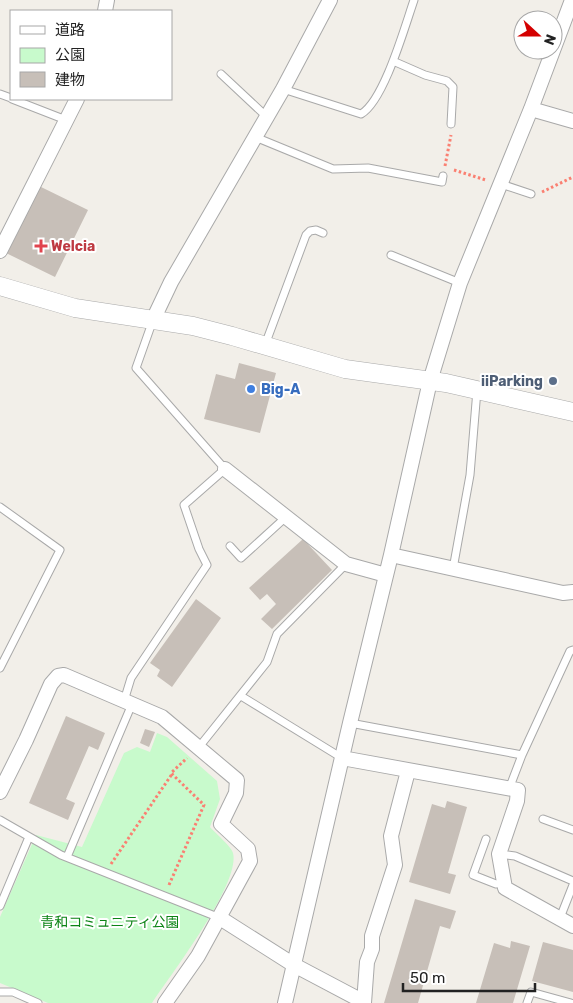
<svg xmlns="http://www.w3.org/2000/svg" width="573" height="1003" viewBox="0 0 573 1003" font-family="Rubik,'Noto Sans JP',sans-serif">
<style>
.park{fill:#c8facc}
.building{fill:#c7bfb8}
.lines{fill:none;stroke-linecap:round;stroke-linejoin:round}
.service-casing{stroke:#a9a9a9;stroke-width:9}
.minor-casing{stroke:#a9a9a9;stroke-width:16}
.tertiary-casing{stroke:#a9a9a9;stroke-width:19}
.path{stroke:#fa8072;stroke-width:3;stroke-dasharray:2.5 2.5;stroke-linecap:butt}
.service{stroke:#fff;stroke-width:7}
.minor{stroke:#fff;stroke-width:14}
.tertiary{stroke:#fff;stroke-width:18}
.health-dot{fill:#e0444e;stroke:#fff;stroke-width:2}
.service-dot{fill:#5c6f8a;stroke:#fff;stroke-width:2}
.shop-dot{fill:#3f7fe0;stroke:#fff;stroke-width:2}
.labels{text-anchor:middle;stroke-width:4;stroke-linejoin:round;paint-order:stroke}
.health-label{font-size:14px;font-weight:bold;fill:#be3a42;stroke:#fff;text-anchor:start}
.service-label{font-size:14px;font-weight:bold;fill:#4e5e75;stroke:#fff;text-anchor:end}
.shop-label{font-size:14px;font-weight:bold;fill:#366cbe;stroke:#fff;text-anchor:start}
.park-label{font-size:14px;fill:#0c8416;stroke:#fff}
</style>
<rect width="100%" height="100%" fill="#f2efe9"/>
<!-- park -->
<path class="park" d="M157,733L167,737L217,781L220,799L210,827C215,833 231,846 233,853C241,883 170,976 152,1003H48L0,983V917L36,835L82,847L124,753L137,747L150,752Z"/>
<!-- building -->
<path class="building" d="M39,186L88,210L55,277L6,253Z
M239,363L276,373L260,433L204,419L216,374L235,379Z
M303,539L332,570L272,629L261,619L276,604L267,594L260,600L249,588Z
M196,599L221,618L172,687L157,676L160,670L150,663Z
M66,716L105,733L98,750L89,746L66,799L75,803L68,820L29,803Z
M145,729L155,732L149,747L140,743Z
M447,801L467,807L448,873L456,875L450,894L409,882L432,804L445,808Z
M415,899L456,911L450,929L440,926L418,1003H384Z
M511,941L530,946L513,1003H476L494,943L510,948Z
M543,942L573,950V992L532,981Z"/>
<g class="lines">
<!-- service casing -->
<g class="service-casing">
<path id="service" d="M393,61L425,75L447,81L453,87L451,124
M221,74L267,117
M283,89L361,114C384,101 405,26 414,0
M0,94L11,98
M12,99L66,120
M255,137L333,169L368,168L442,182L443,176
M501,184L531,194
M391,255L460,283
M265,345L306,235L310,231L316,230L323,233
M0,507L60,550L0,668
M230,546L241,558L286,517
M453,569L470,475L477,390
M241,696L342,758
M124,701L131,678L207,565L199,549L184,505L225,469L136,368L153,320
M350,723L522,755
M199,747L267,662L277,634L346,564
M509,789L522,755L570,651L573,650
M543,819L573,830
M0,820L61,855L220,918
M486,839L473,875L496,884L504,883
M499,854L515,856L573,881
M67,857L132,704
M0,906L29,837
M560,918L573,885
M0,992H13L38,1003
M527,1003L531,992L571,1003"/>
</g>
<!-- minor casing -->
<g class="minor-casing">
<path id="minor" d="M105,11L107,0
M531,109L573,121
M0,251L77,99
M153,320L171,282L283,89L330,0
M225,469L346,564L386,575
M391,555L563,593L573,592
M342,758L518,790L517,801L499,854L505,888L573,926
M0,792L26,740L51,684L58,676L64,675L162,717L237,780L236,793L221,824L248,849L250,861L198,956L165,1003
M220,918L294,965L364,1002
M285,1003L350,723L391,555L430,381L460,283L531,109L572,0
M364,1003L367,962L372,949V936L395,865L391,836L408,771"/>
</g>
<!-- tertiary casing -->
<g class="tertiary-casing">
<path id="tertiary" d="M0,286L75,308L193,326L232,336L345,369L446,383L573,412"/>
</g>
<!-- path -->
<path class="path" d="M445,166L451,135
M454,170L486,180
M542,192L573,177
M111,864L172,774
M169,885L204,805L171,773L187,758"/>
<!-- service -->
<use href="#service" class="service"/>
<!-- minor -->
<use href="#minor" class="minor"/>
<!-- tertiary -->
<use href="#tertiary" class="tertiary"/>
</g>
<!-- markers -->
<path class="health-dot" d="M38.5 238.5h5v5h5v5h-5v5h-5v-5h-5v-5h5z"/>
<circle class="service-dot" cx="553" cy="381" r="5"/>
<circle class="shop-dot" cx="251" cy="389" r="5"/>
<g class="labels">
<!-- health labels -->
<g class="health-label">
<text x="51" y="251">Welcia</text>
</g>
<!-- service labels -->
<g class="service-label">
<text x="543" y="386">iiParking</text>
</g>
<!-- shop labels -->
<g class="shop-label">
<text x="261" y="394">Big-A</text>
</g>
<!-- park labels -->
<g class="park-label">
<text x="110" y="927">青和コミュニティ公園</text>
</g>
</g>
<!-- legend -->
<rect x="10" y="10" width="162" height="90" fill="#ffffff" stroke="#a7a7a7"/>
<rect x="20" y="26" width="25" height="8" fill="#ffffff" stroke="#a7a7a7"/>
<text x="55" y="35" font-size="15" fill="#222222">道路</text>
<rect x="20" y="48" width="25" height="15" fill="#c8facc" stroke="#a7a7a7"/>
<text x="55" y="60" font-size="15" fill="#222222">公園</text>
<rect x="20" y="72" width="25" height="15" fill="#c7bfb8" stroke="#a7a7a7"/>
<text x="55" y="85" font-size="15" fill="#222222">建物</text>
<!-- north arrow -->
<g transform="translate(538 35) rotate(111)"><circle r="24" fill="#ffffff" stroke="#a7a7a7"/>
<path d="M0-4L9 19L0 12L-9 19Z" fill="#d40000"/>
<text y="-8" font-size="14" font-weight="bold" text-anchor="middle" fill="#222222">N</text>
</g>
<!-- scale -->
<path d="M403 983v8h132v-8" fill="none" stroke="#222222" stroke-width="2.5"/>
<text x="410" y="983" font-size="15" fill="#222222" stroke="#ffffff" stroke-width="4" paint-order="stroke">50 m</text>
</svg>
